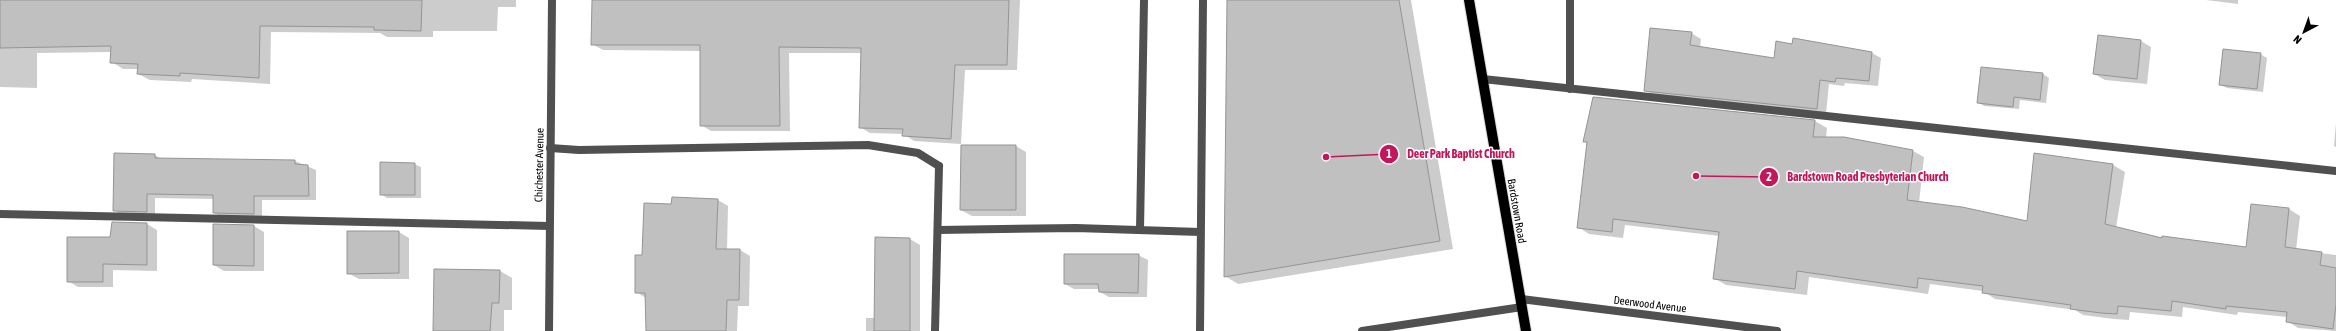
<svg xmlns="http://www.w3.org/2000/svg" width="2336" height="331" viewBox="0 0 2336 331" font-family="'Asap Condensed',sans-serif">
<style>
.shadow{fill:#0003}
.building{fill:#c0c0c0;stroke:#949494}
.lines{fill:none;stroke-linecap:round;stroke-linejoin:round}
.primary-casing{stroke:#dbdbdb;stroke-width:12}
.service{stroke:#505050;stroke-width:8}
.minor{stroke:#505050;stroke-width:8}
.primary{stroke:#000;stroke-width:10}
.labels{text-anchor:middle;stroke-width:3;stroke-linejoin:round;paint-order:stroke}
.street-label{font-size:11px;fill:#000;stroke:#fff}
.leader{fill:none;stroke:#c2185b;stroke-width:1.5}
.callout-dot{fill:#c2185b;stroke:#fff;stroke-width:1.5}
.mark-label{font-size:12px;text-anchor:middle;font-weight:bold;fill:#fff}
.callout-label{font-size:12px;text-anchor:middle;font-weight:bold;fill:#c2185b;stroke:#fff;stroke-width:3;stroke-linejoin:round;paint-order:stroke}
</style>
<rect width="100%" height="100%" fill="#fff"/>
<!-- shadow -->
<path class="shadow" d="M0,0H516V7H498L497,31H433V37H387L380,33L271,32L270,84L192,79L191,82L150,80L138,74V69H123L112,62V52L37,53V88L0,87Z
M593,0H1020L1017,70H965L961,144L914,141L904,134L870,133L860,127L862,53H789L790,131H711L701,125V51L603,50L592,44Z
M1228,0H1411L1453,249L1238,284L1225,276Z
M2206,0H2238V4Z
M1691,33L1701,39L1700,48L1775,59L1793,45L1794,39L1872,53L1881,58L1878,86L1845,83L1844,86L1829,84L1826,114L1654,96L1645,90Z
M2141,41L2151,47L2147,84L2105,80L2094,74Z
M2260,54L2267,58L2263,92L2227,88L2221,85Z
M2043,74L2049,78L2046,103L2020,100L2019,109L1984,106L1978,102Z
M1594,98L1815,121L1827,128L1826,138L1913,151L1924,157L1919,203L2028,222L2035,154L2113,165L2125,172L2116,228L2163,240L2247,248L2289,209L2300,216L2296,250L2336,255V331L2298,328L2287,321V317L2238,312L2237,315L2183,307L2182,317L2130,312L2129,320L2114,319L2083,315L2075,310L1995,299L1983,291L1930,284L1928,294L1809,277L1807,295L1726,285L1714,278L1720,236L1625,225L1623,238L1589,234L1578,227L1588,144L1584,141Z
M2336,123V147L2334,146Z
M1016,146L1026,152V216H972L961,210Z
M155,155L161,159L295,161L316,170V200H262V218L222,217L214,213V199L155,198V216L121,215L114,210Z
M414,164L421,167V198H387L381,194Z
M718,200L728,206L727,250H740L750,256L749,306H738L737,331H646V298L636,292L643,256L672,205Z
M147,224L157,230V271L113,270V287H78L68,281Z
M254,226L264,232V271H224L214,265Z
M399,232L409,238V279H359L348,273Z
M910,239L920,245V331H866V318H876Z
M1138,255L1148,260L1147,297H1109L1100,292V289H1074L1065,284Z
M500,271L512,278V310H504V331H434Z"/>
<!-- building -->
<path class="building" d="M0,0H422L421,31L374,30V27L260,26L259,78L180,73V76L137,74L138,64L110,63L111,46L0,48Z
M592,0H1009L1007,65H955L951,139L902,136L903,129L859,128L861,48L779,47L780,126H700V45H591Z
M1227,0H1399L1440,241L1224,277Z
M1650,28L1692,32L1690,45L1774,58L1776,41L1792,44L1793,38L1872,52L1869,81L1836,78L1835,82L1820,80L1817,109L1644,91Z
M2098,35L2141,40L2137,79L2093,74Z
M2223,49L2261,53L2257,89L2219,85Z
M1981,67L2043,73L2040,100L2014,97L2013,107L1977,103Z
M1593,97L1815,120L1813,137H1844L1913,150L1907,200L1962,207L2027,221L2034,153L2113,164L2105,224L2162,238V236L2246,247L2251,204L2289,208L2285,247L2322,252L2320,265L2336,268V305L2333,329L2286,322L2287,312L2226,306V309L2172,301L2171,311L2118,306L2117,314L2101,313L2070,309L2071,305L1982,293L1983,286L1918,278L1917,288L1797,271L1795,289L1713,279L1719,232L1613,219L1612,232L1577,228L1587,142H1583Z
M961,145H1016V210H960Z
M114,153L155,154V158L295,160V164L308,165L309,196H254V214L213,213V195L147,194V212L113,211Z
M380,162L415,163V195H380Z
M672,197L718,199L716,249H740L739,300H727L726,331H646L645,293H635V255H642L644,203L671,204Z
M112,222L147,223V265L103,264V282H67V237H110Z
M213,224L254,225V266L213,265Z
M347,231H399V273L347,274Z
M875,237L910,238V331H874Z
M1064,254H1139L1138,293L1099,292L1098,284H1064Z
M434,269L500,270L499,303H492L490,331H433Z"/>
<g class="lines">
<!-- primary casing -->
<g class="primary-casing">
<path id="primary" d="M1469,0L1526,331"/>
</g>
<!-- service -->
<path class="service" d="M1483,79L2336,171
M1570,89V0
M550,148L579,150L868,145L918,153L939,166
M0,214L549,226
M938,230L1076,228L1200,232
M1140,230L1144,0
M1200,331L1203,0
M1362,331L1522,307"/>
<!-- minor -->
<path class="minor" d="M1521,299L1777,331
M549,331L552,0
M935,331L939,166"/>
<!-- primary -->
<use href="#primary" class="primary"/>
</g>
<g class="labels">
<!-- street labels -->
<g class="street-label">
<text transform="translate(539 165) rotate(-89)" y="4">Chichester Avenue</text>
<text transform="translate(1517 211) rotate(80)" y="4">Bardstown Road</text>
<text transform="translate(1650 304) rotate(7)" y="4">Deerwood Avenue</text>
</g>
</g>
<!-- callouts -->
<path class="leader" d="M1326 157L1389 154M1696 176L1769 177"/>
<g class="callout-dot">
<circle cx="1326" cy="157" r="4"/>
<circle cx="1696" cy="176" r="4"/>
<circle cx="1389" cy="154" r="10"/>
<circle cx="1769" cy="177" r="10"/>
</g>
<g class="mark-label">
<text x="1389" y="158">1</text>
<text x="1769" y="181">2</text>
</g>
<g class="callout-label">
<text x="1461" y="158">Deer Park Baptist Church</text>
<text x="1868" y="181">Bardstown Road Presbyterian Church</text>
</g>
<!-- north arrow -->
<g transform="translate(2304 32) rotate(221)" stroke="#ffffff" stroke-width="3" paint-order="stroke">
<path d="M0-3L7 15L0 10L-7 15Z" fill="#000000"/>
<text y="-6" font-size="11" font-weight="bold" text-anchor="middle" fill="#000000">N</text>
</g>
</svg>
